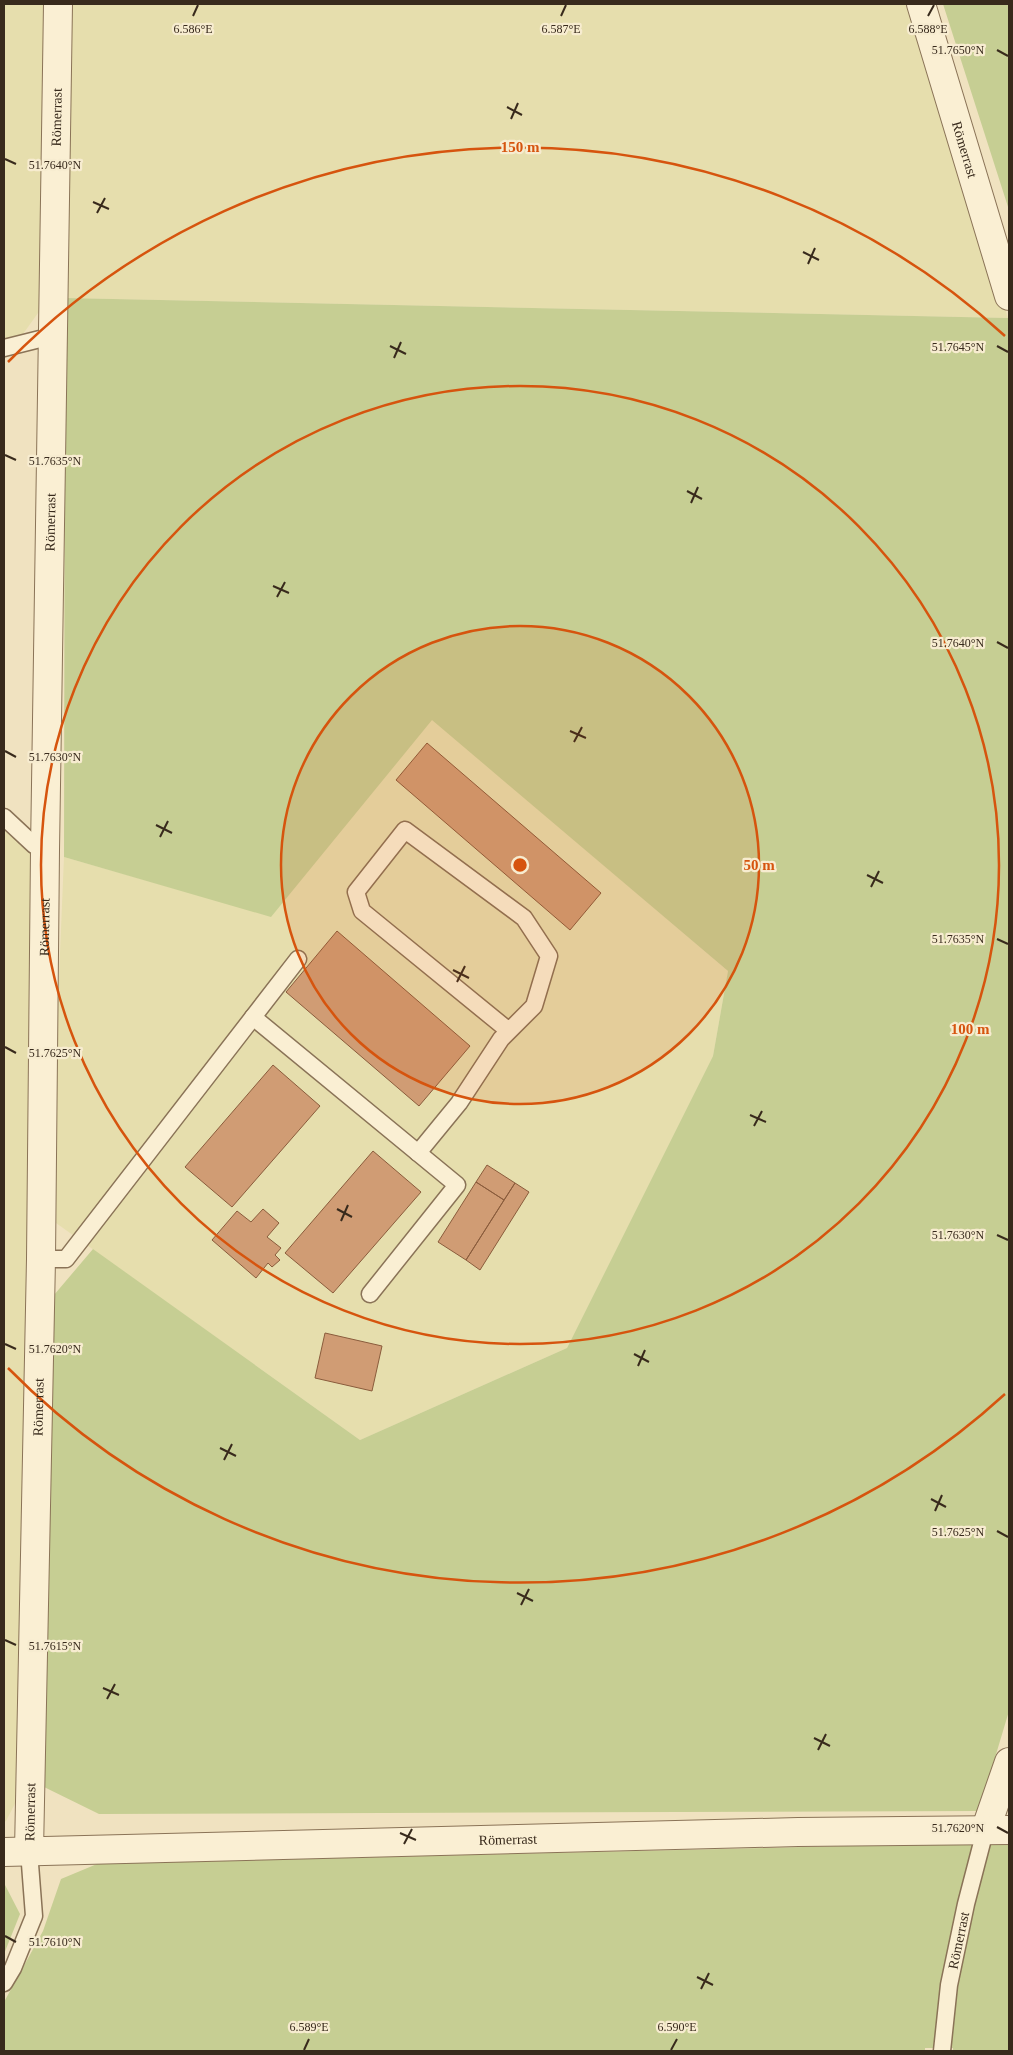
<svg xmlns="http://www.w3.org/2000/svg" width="1013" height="2055" viewBox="0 0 1013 2055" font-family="'Times New Roman',serif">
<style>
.farmland{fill:#e6dead}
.green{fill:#c6ce93}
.building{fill:#d09c74;stroke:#8a5c3c}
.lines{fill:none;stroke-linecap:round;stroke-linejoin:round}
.service-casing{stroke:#8a7357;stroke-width:19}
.minor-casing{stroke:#8a7357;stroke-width:30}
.service{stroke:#faefd3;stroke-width:16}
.minor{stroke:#faefd3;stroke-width:28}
.ticks{fill:none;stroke:#382a1c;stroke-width:2}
.ring{fill:none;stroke:#d6540e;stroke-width:2.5}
.labels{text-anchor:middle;stroke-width:4.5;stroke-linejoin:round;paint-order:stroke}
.street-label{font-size:14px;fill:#382a1c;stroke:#f7ecd0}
.ticks-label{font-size:12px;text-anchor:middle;fill:#382a1c;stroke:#f7ecd0;stroke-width:4.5;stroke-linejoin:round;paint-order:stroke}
.centre{fill:#d6540e;stroke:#f7ecd0;stroke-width:2.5}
.ring-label{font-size:15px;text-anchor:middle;font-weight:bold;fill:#d6540e;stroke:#f7ecd0;stroke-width:4.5;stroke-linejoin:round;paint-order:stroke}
</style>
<rect width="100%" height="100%" fill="#f0e2c0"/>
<!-- farmland -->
<path class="farmland" d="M4,4H47L43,306L23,334L4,339Z
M67,4H907L1008,318L65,298Z
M432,719L728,971L713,1056L567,1348L360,1440L49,1218L64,857L271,916Z
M4,824L16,835L35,859L22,1790L6,1821L4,1822Z"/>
<!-- green -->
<path class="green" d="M943,4H1009V210Z
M65,298L1008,318L1009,324V1711L979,1811L99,1814L42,1786L54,1295L93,1249L360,1440L567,1348L713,1056L728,971L432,720L271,917L64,857Z
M1009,1842V2051H953V2048H925V2051H4V2002L43,1931L61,1879L97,1864Z
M4,1883L20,1914L4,1954Z"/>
<!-- building -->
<path class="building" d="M427,743L601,893L570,930L396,780Z
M337,931L470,1046L419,1106L286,992Z
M273,1065L320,1106L232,1207L185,1167Z
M373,1151L421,1192L333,1293L285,1253Z
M487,1165L515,1183L504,1200L476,1182Z
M476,1182L504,1200L466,1260L438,1242Z
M515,1183L529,1192L480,1270L466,1260Z
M263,1209L279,1223L267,1237L281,1248L275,1255L280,1260L272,1267L268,1263L256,1278L212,1240L237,1211L251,1222Z
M325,1333L382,1346L372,1391L315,1378Z"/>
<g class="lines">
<!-- service casing -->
<g class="service-casing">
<g id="service">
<path d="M4,348L52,336"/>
<path d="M4,817L34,845L45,850"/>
<path d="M253,1017L457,1185L370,1294"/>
<path d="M418,1153L459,1103L501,1039L534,1006L549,956L524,918L405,830L356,892L362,911L509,1031"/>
<path d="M41,1259H66L298,959"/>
<path d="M4,1983L13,1968L34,1916L29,1851"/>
<path id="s1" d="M942,2051L949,1985L966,1904L985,1831"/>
</g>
</g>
<!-- minor casing -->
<g class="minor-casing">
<g id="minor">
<path id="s2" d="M921,4L1009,296"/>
<path d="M985,1831L1009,1762"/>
<path id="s3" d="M29,1851L41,1259L45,850L58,4"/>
<path id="s4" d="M4,1852L798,1832L1009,1830"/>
</g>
</g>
<!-- service -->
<use href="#service" class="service"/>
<!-- minor -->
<use href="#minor" class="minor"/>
</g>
<!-- ticks -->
<path class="ticks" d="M193,16L198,5M561,16L566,5M928,16L934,5M997,50L1008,56M507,107L522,115M511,119L518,103M5,159L16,164M93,202L109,209M97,213L105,198M803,252L819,260M808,264L815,248M390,346L406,354M997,346L1008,352M394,358L401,342M5,455L16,460M687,491L702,499M691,503L698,487M273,586L289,593M277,597L285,582M997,642L1008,648M570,731L586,738M574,742L582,727M5,751L16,757M156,825L172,833M160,837L168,821M867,875L883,883M871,887L879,871M997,939L1008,944M453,970L469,978M457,982L465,966M5,1047L16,1053M750,1115L766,1122M754,1126L762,1111M337,1209L352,1217M341,1221L348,1205M997,1235L1008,1240M5,1344L16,1349M634,1354L649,1362M638,1366L645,1350M220,1448L236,1456M224,1460L232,1444M931,1499L946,1507M935,1511L942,1495M997,1531L1008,1537M517,1593L533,1601M521,1605L529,1589M5,1640L16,1645M103,1688L119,1695M107,1699L115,1684M814,1738L830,1746M818,1750L826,1734M997,1827L1008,1833M400,1833L416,1840M404,1844L412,1829M5,1936L16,1942M697,1977L713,1985M701,1989L709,1973M304,2050L309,2039M671,2050L677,2039"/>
<!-- distance rings -->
<circle cx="520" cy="865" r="239" fill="#d6540e" fill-opacity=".12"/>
<g class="ring">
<circle cx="520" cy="865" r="239"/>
<circle cx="520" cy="865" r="479"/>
<path d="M1005 1394A718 718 0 0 1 8 1368M8 362A718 718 0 0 1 1005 336"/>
</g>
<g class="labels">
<!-- street labels -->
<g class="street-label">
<text dy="5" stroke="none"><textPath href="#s3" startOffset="1734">Römerrast</textPath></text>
<text dy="5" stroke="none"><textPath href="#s2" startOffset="152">Römerrast</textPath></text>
<text dy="5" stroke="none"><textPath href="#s3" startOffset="1329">Römerrast</textPath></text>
<text dy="5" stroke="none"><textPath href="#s3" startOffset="924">Römerrast</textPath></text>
<text dy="5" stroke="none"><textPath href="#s3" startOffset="444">Römerrast</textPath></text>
<text dy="5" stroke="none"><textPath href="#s3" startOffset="39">Römerrast</textPath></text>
<text dy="5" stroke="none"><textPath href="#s4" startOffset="504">Römerrast</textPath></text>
<text dy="5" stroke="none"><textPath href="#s1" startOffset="112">Römerrast</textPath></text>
</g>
</g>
<g class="ticks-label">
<text x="193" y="33">6.586°E</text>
<text x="561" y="33">6.587°E</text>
<text x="928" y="33">6.588°E</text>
<text x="958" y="54">51.7650°N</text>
<text x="55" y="169">51.7640°N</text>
<text x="958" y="351">51.7645°N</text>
<text x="55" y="465">51.7635°N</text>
<text x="958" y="647">51.7640°N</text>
<text x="55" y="761">51.7630°N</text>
<text x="958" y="943">51.7635°N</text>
<text x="55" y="1057">51.7625°N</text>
<text x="958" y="1239">51.7630°N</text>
<text x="55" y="1353">51.7620°N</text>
<text x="958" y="1536">51.7625°N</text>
<text x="55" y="1650">51.7615°N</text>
<text x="958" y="1832">51.7620°N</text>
<text x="55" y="1946">51.7610°N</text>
<text x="309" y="2031">6.589°E</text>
<text x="677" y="2031">6.590°E</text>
</g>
<circle cx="520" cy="865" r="8" class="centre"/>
<g class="ring-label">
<text x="520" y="152">150 m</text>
<text x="759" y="870">50 m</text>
<text x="970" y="1034">100 m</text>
</g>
<!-- border -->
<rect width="1013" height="2055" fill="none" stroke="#382a1c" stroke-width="10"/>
</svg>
